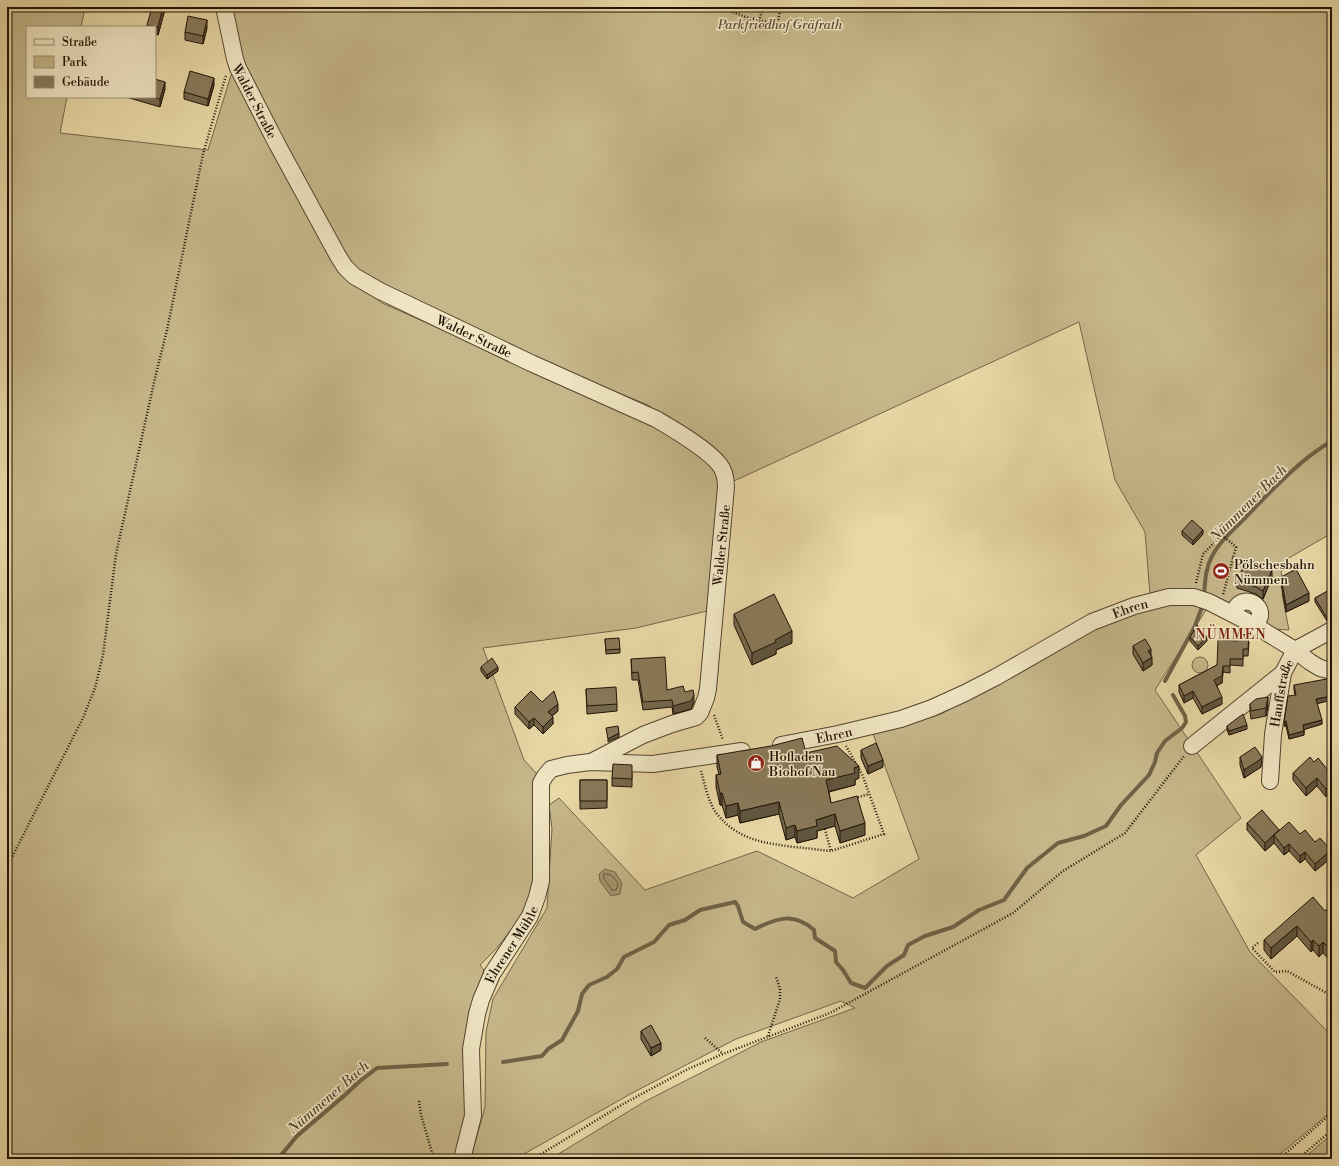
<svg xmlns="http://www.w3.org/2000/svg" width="1339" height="1166" viewBox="0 0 1339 1166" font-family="'Libre Bodoni',serif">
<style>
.green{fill:#c6b78a;stroke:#746548}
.water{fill:#a4956f;stroke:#706145}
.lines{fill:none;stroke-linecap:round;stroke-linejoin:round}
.shore{stroke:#62543a;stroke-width:1}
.stream{stroke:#706145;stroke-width:4}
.minor-casing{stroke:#53442e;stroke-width:18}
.path{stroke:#211306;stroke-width:2.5;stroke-dasharray:1 2;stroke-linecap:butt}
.minor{stroke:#f0e6c4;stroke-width:16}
.wall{fill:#75684d;stroke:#211306}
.shaded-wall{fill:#5f553e;stroke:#211306}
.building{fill:#887959;stroke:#211306}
.labels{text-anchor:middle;stroke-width:3;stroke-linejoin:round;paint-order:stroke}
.park-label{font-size:13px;font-style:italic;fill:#5b4c34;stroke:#f0e6c4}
.street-label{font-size:13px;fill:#211306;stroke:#f0e6c4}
.poi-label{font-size:13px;fill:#211306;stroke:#f0e6c4;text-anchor:start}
.water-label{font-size:14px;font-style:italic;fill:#554730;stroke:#f0e6c4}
.neighbourhood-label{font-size:14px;letter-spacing:1px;fill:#7a1f14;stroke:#f0e6c4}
</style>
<rect width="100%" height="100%" fill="#e8d8a5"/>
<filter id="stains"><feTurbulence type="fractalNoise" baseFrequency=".005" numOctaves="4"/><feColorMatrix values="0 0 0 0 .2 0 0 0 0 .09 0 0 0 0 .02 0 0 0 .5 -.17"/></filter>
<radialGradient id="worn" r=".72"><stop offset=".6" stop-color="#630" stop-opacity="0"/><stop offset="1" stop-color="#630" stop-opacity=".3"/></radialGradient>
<!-- green -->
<path class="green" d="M7,7H85L81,27H27V97H67L60,133L208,150L231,75L234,72L337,268L382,303L637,416L677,439L712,464L720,481L707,611L636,628L483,648L524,760L538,775L533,809L534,885L520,919L496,949L480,965L484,970L470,1015L466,1129L456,1159H353L349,1157L347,1159H7Z
M227,7H1332V533L1287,559L1281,573L1288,591L1282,594L1289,630L1272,629L1231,606L1150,595L1145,532L1115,480L1079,322L734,481L727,462L648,405L550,365L353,270L241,63Z
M1164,603L1196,605L1206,610L1155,690L1241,818L1196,855L1250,952L1332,1036V1111L1274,1159H550L644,1102L761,1042L855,1008L841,1001L736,1039L634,1092L515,1159H472V1154L485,1107L486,1032L493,999L547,908L552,829L549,805L559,798L645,890L757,851L853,898L919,859L872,731L941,714L1109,621Z
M1192 665a8 8 0 1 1 16 0a8 8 0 1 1-16 0Z
M1332,1134V1159H1303Z"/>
<!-- water -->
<path class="water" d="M605,869L615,872L622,883L620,894L611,896L600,881L599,874Z"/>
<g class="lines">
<!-- shore -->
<path class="shore" d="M604,874C611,873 615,878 618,884L616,890H612L604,879Z"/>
<!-- stream -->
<path class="stream" d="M1204,597C1205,583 1205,569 1212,556C1220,541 1233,530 1245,518C1270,492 1300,459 1332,441
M1165,681L1195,626L1203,604
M503,1062L542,1056L548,1049L562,1040L578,1011L582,994L589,985L607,977L617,969L624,957L654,942L669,925L685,920L700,910L735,902L738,906L743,922L755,929C777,918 794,912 814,930L815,938L835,951L836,962L843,970L851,983L865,988L887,966L904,955L908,945L925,936L953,927L979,910L1004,900L1027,868L1058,843L1084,836L1106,826L1121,805L1149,775L1155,762L1157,753L1165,741L1182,728L1186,722L1185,716L1173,695
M278,1159L297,1136L345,1095L360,1081L377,1068L447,1064"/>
<!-- minor casing -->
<g class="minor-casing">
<g id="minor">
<path id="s1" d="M224,7L235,59L238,68L277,144L338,256L345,267L354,276L380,291L531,363L656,419C673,429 706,448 719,464C724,470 726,478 726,487L708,689L706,698L700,713L696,717L672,724L643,735L591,762"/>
<path d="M1234,614C1239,588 1274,608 1254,625"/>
<path d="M1295,650L1332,630"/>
<path id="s2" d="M781,745L838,734L901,719L932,708L965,693L996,677L1092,622L1134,606L1169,597H1194L1209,602L1254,625L1295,650L1310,662L1320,668L1332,671"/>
<path d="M1192,746L1283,673"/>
<path id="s3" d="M1270,781L1273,734L1283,673L1295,650"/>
<path id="s4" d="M462,1159L473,1116L471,1049L477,1014L481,1000L492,974L530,916L537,897L541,881V783L545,776L551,769L567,765L590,762L653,764L742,751"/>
</g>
</g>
<!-- path -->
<path class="path" d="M719,7L746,17L777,25L781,7
M759,21L763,7
M1232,558L1246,564
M1196,583L1203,554L1222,535L1236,547L1223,595
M714,715L723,740
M701,771C705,785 708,802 717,814C738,840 764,843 794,847C807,848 819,850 831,851
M855,798L869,794
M824,826L831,851L884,834L862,774L846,746
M7,867L83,718L95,688L103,655L116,554L155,378L167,330L203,154L226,75
M1258,943L1252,948L1275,972L1287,971L1332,996
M768,1036L780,999V989L776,977
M705,1038L723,1054
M419,1101L421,1115L434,1159
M533,1159L623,1104L688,1069L723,1054L830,1013L1013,913L1063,871L1125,833L1184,756
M1279,1159L1332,1113
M1298,1159L1332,1130"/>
<!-- minor -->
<use href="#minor" class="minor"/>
</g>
<!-- wall -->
<path class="wall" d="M164,7V13L158,35L155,34V27H147V25Z
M207,28L203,44L185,40V32Z
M214,85L208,106L184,99V92Z
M165,89L160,107L126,97H155Z
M1182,531L1203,534L1193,545L1182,535Z
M1272,577L1263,599L1256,594L1237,588V581Z
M1281,577L1309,601L1286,612L1281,584Z
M1332,590V618L1327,621L1315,602V598Z
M734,614L792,643L776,650V654L752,665L734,625Z
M1190,637L1207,641L1198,650L1190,641Z
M605,639L620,649V653L606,654Z
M1237,641L1249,642L1248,656H1243V666L1230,665V673L1223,672L1222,683L1217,685L1222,704L1202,714L1193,698L1184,703L1179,692V685L1217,665Z
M1133,646L1151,656L1152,665L1143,671L1133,654Z
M631,659L667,690L685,692L694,702L691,709L673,714L672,707L643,710L638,680H632Z
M481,667L498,671L487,679L481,671Z
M1294,685L1317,704L1322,724L1304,729V735L1289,739L1286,726H1284L1295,695L1294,690Z
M586,689L617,704V711L587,714Z
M542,702L558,711L552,716L553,724L543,734L534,725L529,729L515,714V707Z
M1250,704L1268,705L1266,716L1251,719L1250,712Z
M1227,726L1247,729L1229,735L1227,730Z
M861,750L883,767L868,774L861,758Z
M806,753L859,778L855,780V785L829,792L831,803L865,835L840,843L835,826L817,831V838L797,843L795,837L786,840L779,814L740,823L738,815L726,818L722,805H720L716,787V775L719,774L717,767V755Z
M1240,757L1261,767L1244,778L1240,765Z
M1314,762L1327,769L1332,765V793L1331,792L1326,797L1317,786L1306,796L1293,780V773Z
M632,773V787L612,786V778Z
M580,780H607V808L580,809Z
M1247,823L1279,830L1300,834L1315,842L1331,858L1315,871L1305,859L1300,863L1289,851L1284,855L1274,843L1265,851L1247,830Z
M1332,905V963L1323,953L1319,957L1313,950L1311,952L1297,936L1271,959L1264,950V940L1325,911Z
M641,1031L661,1050L651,1056L641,1039Z"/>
<!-- shaded-wall -->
<path class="shaded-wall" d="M163,7L164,13L158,35V27Z
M207,20V28L203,44V36Z
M214,78V85L208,106V99Z
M165,82V89L160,107V99Z
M1203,530V534L1193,545V541Z
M1272,570V577L1263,599V591Z
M1309,593V601L1286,612V605Z
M1332,615V618L1327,621V618Z
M792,631V643L776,650V654L752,665V653L775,640Z
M1207,637V641L1198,650V646Z
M1151,649V656L1148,651Z
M1152,657V665L1143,671V663Z
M1223,666V672L1222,683L1214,687V680Z
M498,667V671L487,679V675Z
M1193,691V698L1184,703V696Z
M694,695V702L691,709L673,714V706Z
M1332,696V700L1316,704V699Z
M1222,697V704L1202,714V707Z
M1268,697V705L1266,716V708Z
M558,704V711L548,719V712Z
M553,717V724L543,734V727Z
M534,718V725L529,729V722Z
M1322,720V724L1303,730V725Z
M1286,721V726H1284V722Z
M1247,725V729L1229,735V731Z
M1304,731V735L1289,739V735Z
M619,733V737L608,742V739Z
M1262,757L1261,767L1244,778V770Z
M883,760V767L868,774V766Z
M859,766V778L855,780V785L826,792V780Z
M1317,778V786L1306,796V788Z
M1331,784V792L1326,797V789Z
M720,793H722V805H720Z
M779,802V814L740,823V811Z
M738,803V815L726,818V806Z
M835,814V826L817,831V838L797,843V831L816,820Z
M865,823V835L840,843V831Z
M795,825V837L786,840V828Z
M1279,830L1274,835V843L1265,851V843Z
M1289,844V851L1284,855V848Z
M1331,850V858L1315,871V864Z
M1305,852V859L1300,863V856Z
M1297,926V936L1271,959V948Z
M1313,940V950L1311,952V942Z
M1323,942V953L1319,957V946Z
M661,1043V1050L651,1056V1048Z"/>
<!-- building -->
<path class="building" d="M152,7H163L158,27L147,25Z
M188,16L207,20L203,36L185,32Z
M190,71L214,78L208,99L184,92Z
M155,79L165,82L160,99L153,97H155Z
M1192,520L1203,530L1193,541L1182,531Z
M1247,559L1272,570L1263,591L1256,587L1237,581Z
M1296,569L1309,593L1286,605L1281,577Z
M1331,589L1332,590V615L1327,618L1315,598Z
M774,594L792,631L775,640L776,642L752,653L734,614Z
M1197,625L1207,637L1198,646L1190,637Z
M1237,634L1249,635L1248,649H1243V659H1230V666H1223L1222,676L1214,680L1222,697L1202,707L1193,691L1184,696L1179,685L1217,665L1218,640L1237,641Z
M619,638L620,649L606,650L605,639Z
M1145,639L1151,649L1148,651L1152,657L1143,663L1133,646Z
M665,657L667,690L683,686L685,692L693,690L694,695L691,701L673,706L672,700L643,702L638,672L632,673L631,659Z
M492,658L498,667L487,675L481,667Z
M1332,678V696L1316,699L1322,720L1303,725L1304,731L1289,735L1286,721L1284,722L1288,696L1296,695L1294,685Z
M616,687L617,704L587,706L586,689Z
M531,691L542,702L554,691L558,704L548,712L553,717L543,727L534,718L529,722L515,707Z
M1268,697L1266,708L1251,711L1250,704L1256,699Z
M1243,714L1247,725L1229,731L1227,726Z
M618,726L619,733L608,739L606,728Z
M802,738L806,753L837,746L859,766L854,768L855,773L826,780L831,803L857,796L865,823L840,831L835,814L816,820L817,826L797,831L795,825L786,828L779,802L740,811L738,803L726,806L722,793H720L716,775L721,774L717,755L771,746Z
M876,743L883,760L868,766L861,750Z
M1255,747L1262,757L1261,759L1244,770L1240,757Z
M1310,757L1314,762L1318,758L1327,769L1332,765V785L1331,784L1326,789L1317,778L1306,788L1293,773Z
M613,764L632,765V779L612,778Z
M580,780H607V801H580Z
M1262,810L1279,830L1265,843L1247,823Z
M1289,822L1300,834L1305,830L1315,842L1320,838L1331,850L1315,864L1305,852L1300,856L1289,844L1284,848L1274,835Z
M1313,897L1325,911L1332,905V952L1323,942L1319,946L1313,940L1311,942L1297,926L1271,948L1264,940Z
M651,1025L661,1043L651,1048L641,1031Z"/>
<!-- icons -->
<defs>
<g id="stadium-disc" transform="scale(0.9)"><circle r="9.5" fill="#8f2418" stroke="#f0e6c4"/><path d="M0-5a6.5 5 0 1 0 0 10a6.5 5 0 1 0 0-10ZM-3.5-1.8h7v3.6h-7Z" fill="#fff"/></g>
<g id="shop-disc" transform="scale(0.9)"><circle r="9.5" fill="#8f2418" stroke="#f0e6c4"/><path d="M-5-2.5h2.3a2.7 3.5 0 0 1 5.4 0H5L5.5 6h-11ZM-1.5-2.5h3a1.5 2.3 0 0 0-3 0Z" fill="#fff"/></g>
</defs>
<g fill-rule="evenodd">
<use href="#stadium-disc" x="1221" y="571"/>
<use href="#shop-disc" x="756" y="763"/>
</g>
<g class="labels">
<!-- park labels -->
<g class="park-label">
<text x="780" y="29">Parkfriedhof Gräfrath</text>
</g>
<!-- street labels -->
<g class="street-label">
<text dy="5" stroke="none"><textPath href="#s1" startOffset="100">Walder Straße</textPath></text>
<text dy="5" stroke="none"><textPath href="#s1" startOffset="436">Walder Straße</textPath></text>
<text transform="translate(721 545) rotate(-84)" y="5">Walder Straße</text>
<text dy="5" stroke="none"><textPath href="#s2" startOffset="378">Ehren</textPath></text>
<text dy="5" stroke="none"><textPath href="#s3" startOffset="89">Hauffstraße</textPath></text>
<text dy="5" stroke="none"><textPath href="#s2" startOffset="54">Ehren</textPath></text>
<text dy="5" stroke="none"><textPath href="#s4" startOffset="225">Ehrener Mühle</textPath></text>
</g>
<!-- poi labels -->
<g class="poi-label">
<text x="1234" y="569">Pölschesbahn<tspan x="1234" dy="15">Nümmen</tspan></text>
<text x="769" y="761">Hofladen<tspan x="769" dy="15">Biohof Nau</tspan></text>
</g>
<!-- water labels -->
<g class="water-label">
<text transform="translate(1248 503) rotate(-45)" y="5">Nümmener Bach</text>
<text transform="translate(328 1097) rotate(-41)" y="5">Nümmener Bach</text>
</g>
<!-- neighbourhood labels -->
<g class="neighbourhood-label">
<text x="1231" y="639">NÜMMEN</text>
</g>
</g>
<!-- margin -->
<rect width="1339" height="1166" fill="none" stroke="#e8d8a5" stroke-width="24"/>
<rect x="8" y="8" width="1323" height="1150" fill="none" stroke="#211306" stroke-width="2"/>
<rect x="12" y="12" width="1315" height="1142" fill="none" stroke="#211306"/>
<!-- legend -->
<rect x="26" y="26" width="130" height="72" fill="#f0e6c4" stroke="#9d9278"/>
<rect x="34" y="39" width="20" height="6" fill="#f0e6c4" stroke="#9d9278"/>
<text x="62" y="46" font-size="12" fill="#211306">Straße</text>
<rect x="34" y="56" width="20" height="12" fill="#c6b78a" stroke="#9d9278"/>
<text x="62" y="66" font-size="12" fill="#211306">Park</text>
<rect x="34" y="76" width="20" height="12" fill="#887959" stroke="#9d9278"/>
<text x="62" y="86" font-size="12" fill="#211306">Gebäude</text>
<rect width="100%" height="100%" filter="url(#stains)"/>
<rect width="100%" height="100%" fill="url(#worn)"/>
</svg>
